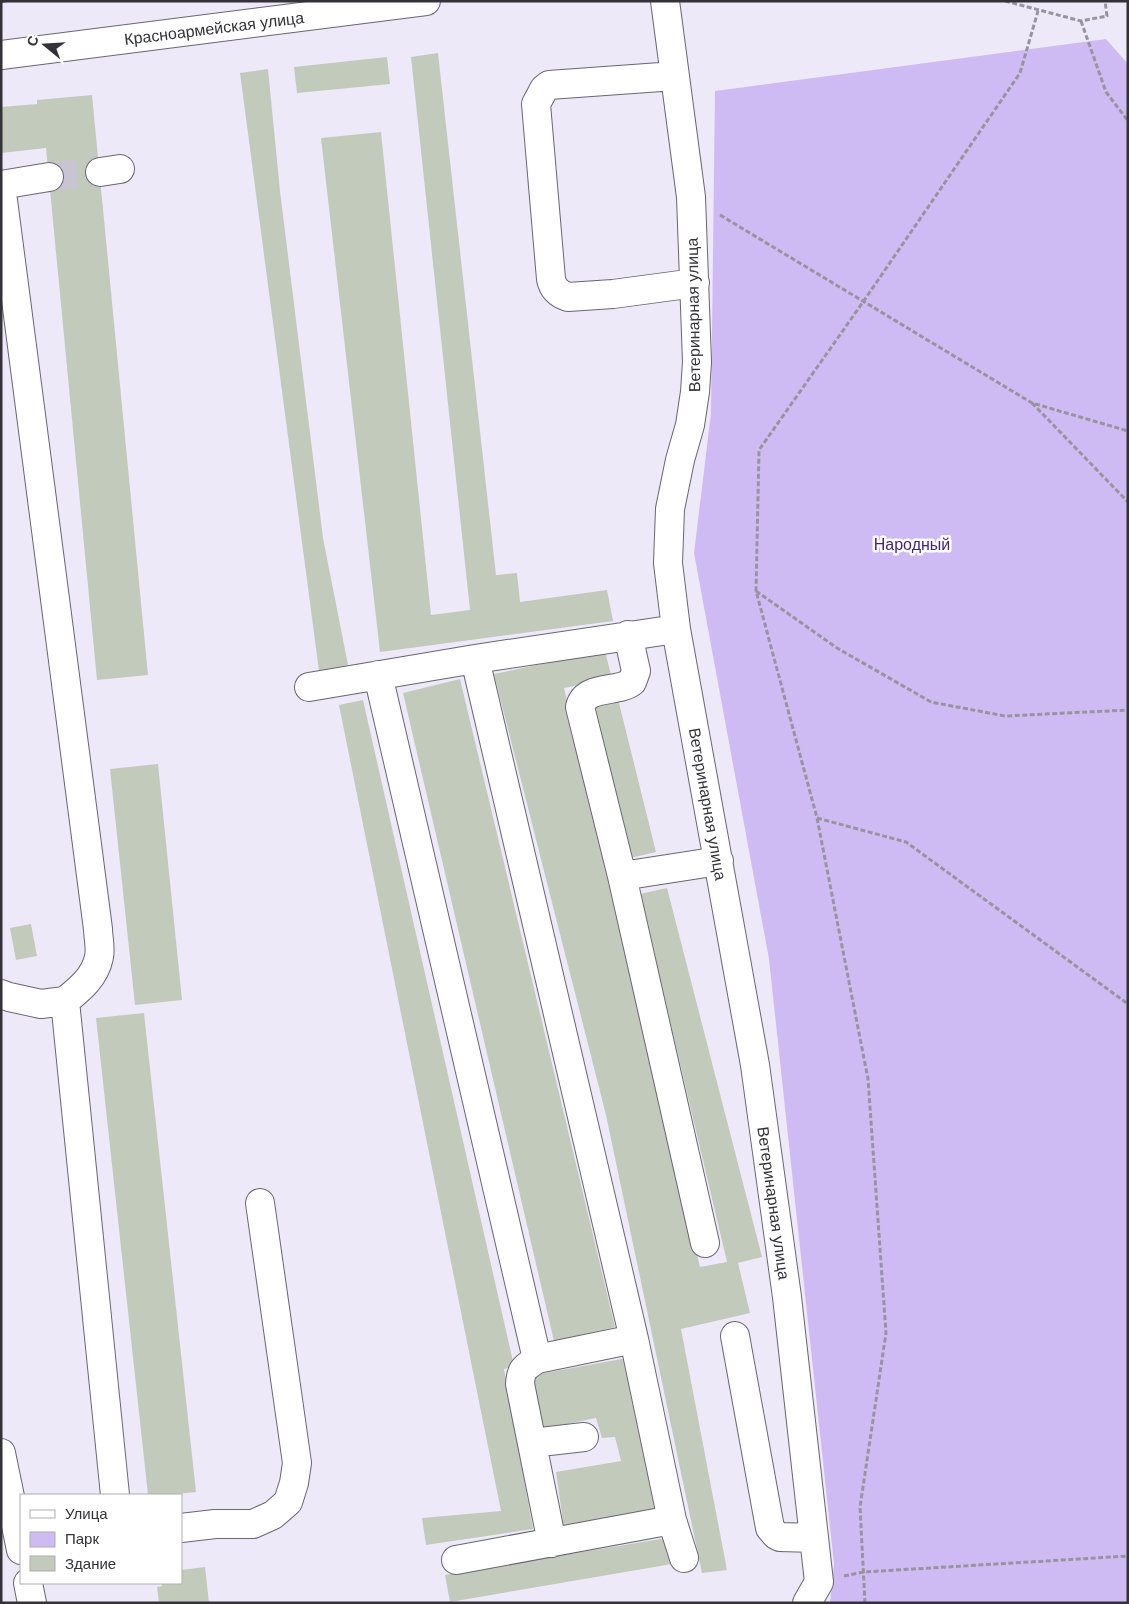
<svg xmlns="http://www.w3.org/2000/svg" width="1129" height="1604" viewBox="0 0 1129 1604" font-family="Arial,sans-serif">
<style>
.green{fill:#cfbbf4}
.building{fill:#c2cabb}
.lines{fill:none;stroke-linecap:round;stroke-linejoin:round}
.minor-tunnel{stroke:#c9c4d2;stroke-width:28;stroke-dasharray:28 14;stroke-linecap:butt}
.minor-casing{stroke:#696572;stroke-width:30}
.path{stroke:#98949f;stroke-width:3;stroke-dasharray:5 2.5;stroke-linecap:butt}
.minor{stroke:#fff;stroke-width:28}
.labels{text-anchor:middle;stroke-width:5;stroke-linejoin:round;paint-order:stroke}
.street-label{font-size:16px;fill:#343238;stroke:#fff}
.park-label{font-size:16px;fill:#492476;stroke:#fff}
</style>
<rect width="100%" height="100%" fill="#eee9f9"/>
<!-- green -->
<path class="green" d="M1106,39L1128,64V1603H830L834,1564L769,959L694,553L711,413L715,91Z"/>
<!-- building -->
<path class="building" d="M438,53L496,575L517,573L520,602L607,590L613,621L380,652L321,138L381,132L431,615L470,610L411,57Z
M387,57L390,84L297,93L294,67Z
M268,69L280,191L323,538L348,665L319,671L240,73Z
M92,95L148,675L97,680L46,148L1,153V107L37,104V100Z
M605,651L612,679L564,688L700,1267L727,1262L640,894L667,888L762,1257L738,1263L750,1313L681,1329L727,1570L702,1573L606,1115L494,674Z
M460,679L615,1327L554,1341L403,693Z
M618,699L656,852L626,859L591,706Z
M363,700L514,1366L504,1369L533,1529L426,1545L422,1518L501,1511L339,705Z
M158,764L182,1000L135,1005L110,769Z
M31,924L37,956L16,960L10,928Z
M144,1013L196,1492L165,1495H148L96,1018Z
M627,1358L659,1509L564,1529L556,1472L621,1461L615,1437L602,1438L596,1418L538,1430L528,1376Z
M666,1538L672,1564L450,1602L445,1575Z
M205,1567L209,1603H159L157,1587L162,1586V1583H181V1570Z"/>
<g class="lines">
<!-- minor-tunnel -->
<path class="minor-tunnel" d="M49,177L100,172"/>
<!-- minor casing -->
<g class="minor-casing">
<path id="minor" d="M665,1L691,197L697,362L695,392L690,425L680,460L670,509L668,563L676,629L755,1065L787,1297L819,1582L807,1603
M1,55L426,1
M675,76L549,85L544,89L536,104L551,279C553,289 559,294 568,297L613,294L695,283
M100,172L120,169
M1,185L98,929C98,937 101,948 99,957C95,977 80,989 65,1001L115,1495
M1,185L49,177
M628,635L636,671L632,682C617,693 585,685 580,707L622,876L705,1243
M475,659L634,1339L672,1520L684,1558
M378,675L537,1359
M309,687L475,659L676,629
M622,876L719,861
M1,994L9,997L41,1004L65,1001
M735,1336L770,1528L776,1535L780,1537L814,1538
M532,1443L584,1437
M1,1453L21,1550
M181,1528L215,1524H253L273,1515L288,1502L294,1483L297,1463L260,1203
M552,1543L520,1384C521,1369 524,1368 537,1359L634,1339
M456,1560L672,1520
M28,1583L32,1603"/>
</g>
<!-- path -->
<path class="path" d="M1005,1L1081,21L1107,16L1105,1
M1,2L6,1
M1081,21L1106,92L1128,121
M720,215L1032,403L1128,431
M1032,403L1128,502
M756,591L837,648L931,702L1005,716L1128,710
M817,818L906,842L1128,1004
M844,1576L864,1572L1128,1556
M865,1603L860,1507L886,1333L868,1079L817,818L756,591L759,450L863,302L1020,73L1038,11"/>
<!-- minor -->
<use href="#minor" class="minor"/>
</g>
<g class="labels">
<!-- street labels -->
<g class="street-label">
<text transform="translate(214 28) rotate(-7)" y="6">Красноармейская улица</text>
<text transform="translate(693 315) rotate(-91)" y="6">Ветеринарная улица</text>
<text transform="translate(708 804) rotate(80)" y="6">Ветеринарная улица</text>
<text transform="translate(774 1203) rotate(82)" y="6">Ветеринарная улица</text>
</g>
<!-- park labels -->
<g class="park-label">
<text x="912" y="550">Народный</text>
</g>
</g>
<!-- border -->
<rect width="1129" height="1604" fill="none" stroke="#343238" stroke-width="5"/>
<!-- legend -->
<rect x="20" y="1494" width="162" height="90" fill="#ffffff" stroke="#aeadaf"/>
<rect x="30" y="1510" width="25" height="8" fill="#ffffff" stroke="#aeadaf"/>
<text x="65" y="1519" font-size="15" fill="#343238">Улица</text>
<rect x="30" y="1532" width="25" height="15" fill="#cfbbf4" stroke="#aeadaf"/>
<text x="65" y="1544" font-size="15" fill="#343238">Парк</text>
<rect x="30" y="1556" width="25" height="15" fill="#c2cabb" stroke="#aeadaf"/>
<text x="65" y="1569" font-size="15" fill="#343238">Здание</text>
<!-- north arrow -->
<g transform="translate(45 45) rotate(288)" stroke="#ffffff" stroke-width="4" paint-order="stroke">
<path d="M0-4L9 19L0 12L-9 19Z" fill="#343238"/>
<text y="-8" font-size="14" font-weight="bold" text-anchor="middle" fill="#343238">С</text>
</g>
</svg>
